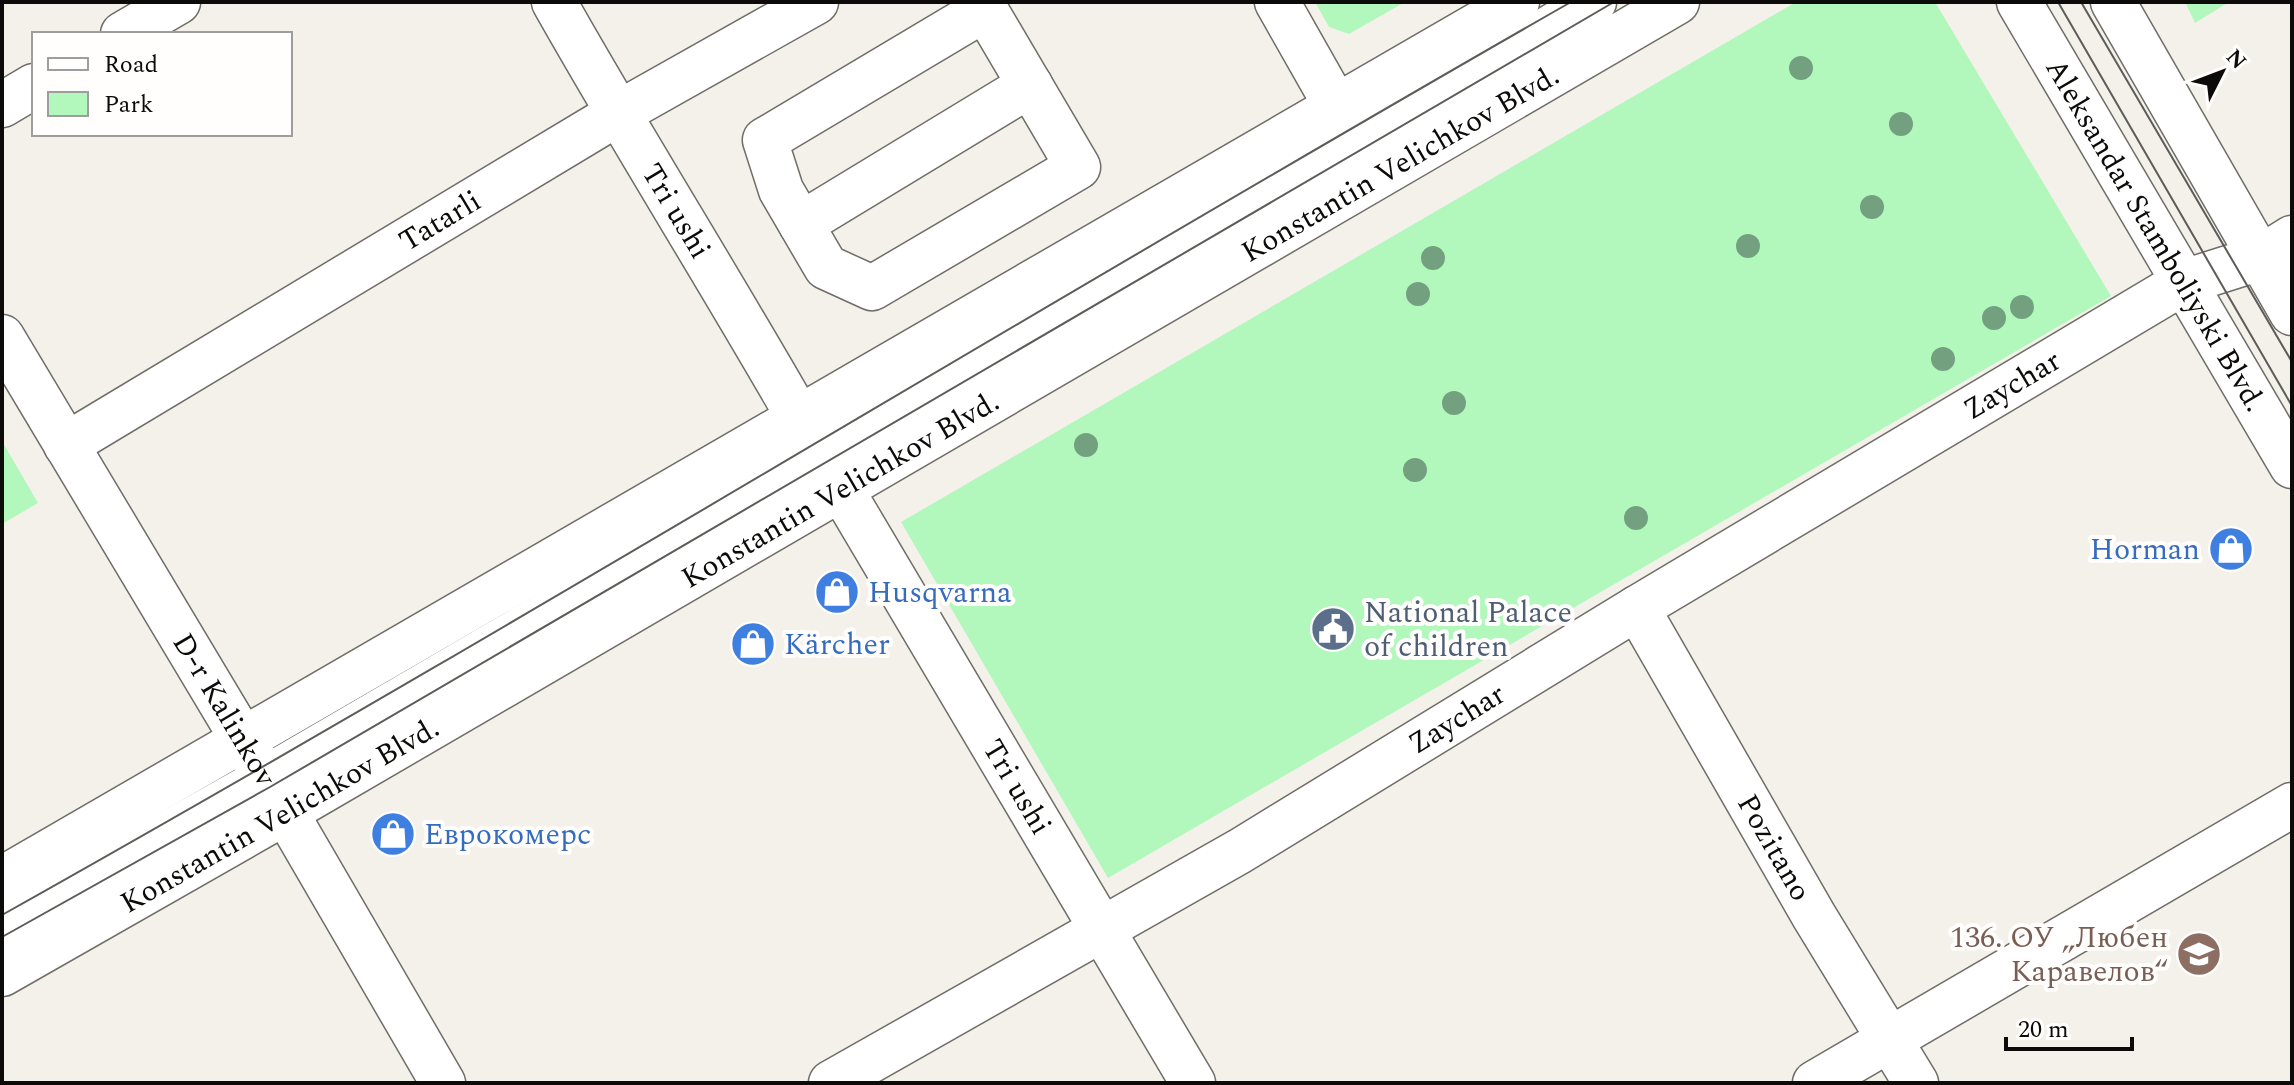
<svg xmlns="http://www.w3.org/2000/svg" width="2294" height="1085" viewBox="0 0 2294 1085" font-family="Spectral,serif">
<style>
.green{fill:#b2f8bd}
.lines{fill:none;stroke-linecap:round;stroke-linejoin:round}
.minor-casing{stroke:#6f6d67;stroke-width:47}
.major-casing{stroke:#6f6d67;stroke-width:47}
.minor{stroke:#fff;stroke-width:44}
.major{stroke:#fff;stroke-width:44}
.tram{stroke:#5d5c58;stroke-width:2}
.tree{fill:#73a180}
.labels{text-anchor:middle;stroke-width:8;stroke-linejoin:round;paint-order:stroke}
.street-label{font-size:30px;fill:#0c0b09;stroke:#fffefd}
.shop-label{font-size:30px;fill:#366cbe;stroke:#fffefd;text-anchor:start}
.service-label{font-size:30px;fill:#4e5e75;stroke:#fffefd;text-anchor:start}
.education-label{font-size:30px;fill:#785e54;stroke:#fffefd;text-anchor:end}
</style>
<rect width="100%" height="100%" fill="#f4f1eb"/>
<!-- green -->
<path class="green" d="M1315,2H1405L1349,34L1329,27Z
M1796,2H1935L2111,296L1108,878L901,522Z
M2185,2H2229L2195,23Z
M2,441L38,503L2,524Z"/>
<g class="lines">
<!-- minor casing -->
<g class="minor-casing">
<g id="minor">
<path id="s1" d="M554,2C633,142 719,278 799,418"/>
<path d="M1277,2L1336,106"/>
<path d="M985,9L1078,167L872,288L826,267L781,190L765,140Z"/>
<path d="M123,34L178,2"/>
<path d="M2,105L34,86"/>
<path d="M801,224L1030,85"/>
<path id="s2" d="M2,337L261,770L443,1083"/>
<path id="s3" d="M66,445L617,114L816,2"/>
<path id="s4" d="M841,489L1193,1083"/>
<path id="s5" d="M1637,608L1814,916L1916,1083"/>
<path d="M2,926L266,778L1594,2"/>
<path id="s6" d="M831,1083L1240,851L1637,608L2184,282L2260,258L2292,238"/>
<path d="M1815,1083L2292,805"/>
</g>
</g>
<!-- major casing -->
<g class="major-casing">
<g id="major">
<path id="s7" d="M2019,2L2292,466"/>
<path d="M2113,2L2292,313"/>
<path d="M2,879L1517,2"/>
<path id="s8" d="M2,974L286,812L1677,2"/>
</g>
</g>
<!-- minor -->
<use href="#minor" class="minor"/>
<!-- major -->
<use href="#major" class="major"/>
<!-- tram -->
<path class="tram" d="M2058,2L2292,406
M2081,2L2292,362
M2,915C530,619 1045,302 1571,2
M2,937L270,787L1614,2"/>
</g>
<!-- trees -->
<g class="tree">
<circle cx="1801" cy="68" r="12"/>
<circle cx="1901" cy="124" r="12"/>
<circle cx="1872" cy="207" r="12"/>
<circle cx="1748" cy="246" r="12"/>
<circle cx="1433" cy="258" r="12"/>
<circle cx="1418" cy="294" r="12"/>
<circle cx="2022" cy="307" r="12"/>
<circle cx="1994" cy="318" r="12"/>
<circle cx="1943" cy="359" r="12"/>
<circle cx="1454" cy="403" r="12"/>
<circle cx="1086" cy="445" r="12"/>
<circle cx="1415" cy="470" r="12"/>
<circle cx="1636" cy="518" r="12"/>
</g>
<!-- icons -->
<defs>
<g id="shop-disc" transform="scale(2.3)"><circle r="9.5" fill="#3f7fe0" stroke="#fffefd"/><path d="M-5-2.5h2.3a2.7 3.5 0 0 1 5.4 0H5L5.5 6h-11ZM-1.5-2.5h3a1.5 2.3 0 0 0-3 0Z" fill="#fff"/></g>
<g id="civic-disc" transform="scale(2.3)"><circle r="9.5" fill="#5c6f8a" stroke="#fffefd"/><path d="M-.6-6.5H3V-4.5H.6V-3L4-1V1h2V6H-6V1h2V-1L-.6-3ZM-1.2 2.5V6h2.4V2.5Z" fill="#fff"/></g>
<g id="school-disc" transform="scale(2.3)"><circle r="9.5" fill="#8d6e63" stroke="#fffefd"/><path d="M0-5L7-2L0 1L-7-2ZM-4 1L0 2.5L4 1V4Q0 6-4 4Z" fill="#fff"/></g>
</defs>
<g fill-rule="evenodd">
<use href="#shop-disc" x="2231" y="549"/>
<use href="#shop-disc" x="837" y="592"/>
<use href="#civic-disc" x="1333" y="629"/>
<use href="#shop-disc" x="753" y="644"/>
<use href="#shop-disc" x="393" y="834"/>
<use href="#school-disc" x="2199" y="954"/>
</g>
<g class="labels">
<!-- street labels -->
<g class="street-label">
<text dy="10" stroke="none"><textPath href="#s8" startOffset="1616">Konstantin Velichkov Blvd.</textPath></text>
<text dy="10" stroke="none"><textPath href="#s1" startOffset="242">Tri ushi</textPath></text>
<text dy="10" stroke="none"><textPath href="#s3" startOffset="436">Tatarli</textPath></text>
<text dy="10" stroke="none"><textPath href="#s7" startOffset="270">Aleksandar Stamboliyski Blvd.</textPath></text>
<text dy="10" stroke="none"><textPath href="#s6" startOffset="1372">Zaychar</textPath></text>
<text dy="10" stroke="none"><textPath href="#s8" startOffset="968">Konstantin Velichkov Blvd.</textPath></text>
<text dy="10" stroke="none"><textPath href="#s2" startOffset="434">D-r Kalinkov</textPath></text>
<text dy="10" stroke="none"><textPath href="#s6" startOffset="724">Zaychar</textPath></text>
<text dy="10" stroke="none"><textPath href="#s4" startOffset="346">Tri ushi</textPath></text>
<text dy="10" stroke="none"><textPath href="#s8" startOffset="320">Konstantin Velichkov Blvd.</textPath></text>
<text dy="10" stroke="none"><textPath href="#s5" startOffset="276">Pozitano</textPath></text>
</g>
<!-- shop labels -->
<g class="shop-label">
<text x="2200" y="559" text-anchor="end">Horman</text>
<text x="868" y="602">Husqvarna</text>
<text x="784" y="654">Kärcher</text>
<text x="424" y="844">Еврокомерс</text>
</g>
<!-- service labels -->
<g class="service-label">
<text x="1364" y="622">National Palace<tspan x="1364" dy="34">of children</tspan></text>
</g>
<!-- education labels -->
<g class="education-label">
<text x="2168" y="947">136. ОУ „Любен<tspan x="2168" dy="34">Каравелов“</tspan></text>
</g>
</g>
<!-- border -->
<rect width="2294" height="1085" fill="none" stroke="#0c0b09" stroke-width="8"/>
<!-- legend -->
<rect x="32" y="32" width="260" height="104" fill="#fffefd" stroke="#9e9d9b" stroke-width="2"/>
<rect x="48" y="58" width="40" height="12" fill="#ffffff" stroke="#9e9d9b" stroke-width="2"/>
<text x="104" y="72" font-size="24" fill="#0c0b09">Road</text>
<rect x="48" y="92" width="40" height="24" fill="#b2f8bd" stroke="#9e9d9b" stroke-width="2"/>
<text x="104" y="112" font-size="24" fill="#0c0b09">Park</text>
<!-- north arrow -->
<g transform="translate(2222 72) rotate(48)" stroke="#fffefd" stroke-width="6" paint-order="stroke">
<path d="M0-6L14 30L0 20L-14 30Z" fill="#0c0b09"/>
<text y="-12" font-size="22" font-weight="bold" text-anchor="middle" fill="#0c0b09">N</text>
</g>
<!-- scale -->
<path d="M2006 1037v12h126v-12" fill="none" stroke="#0c0b09" stroke-width="4"/>
<text x="2018" y="1037" font-size="24" fill="#0c0b09" stroke="#fffefd" stroke-width="6" paint-order="stroke">20 m</text>
</svg>
